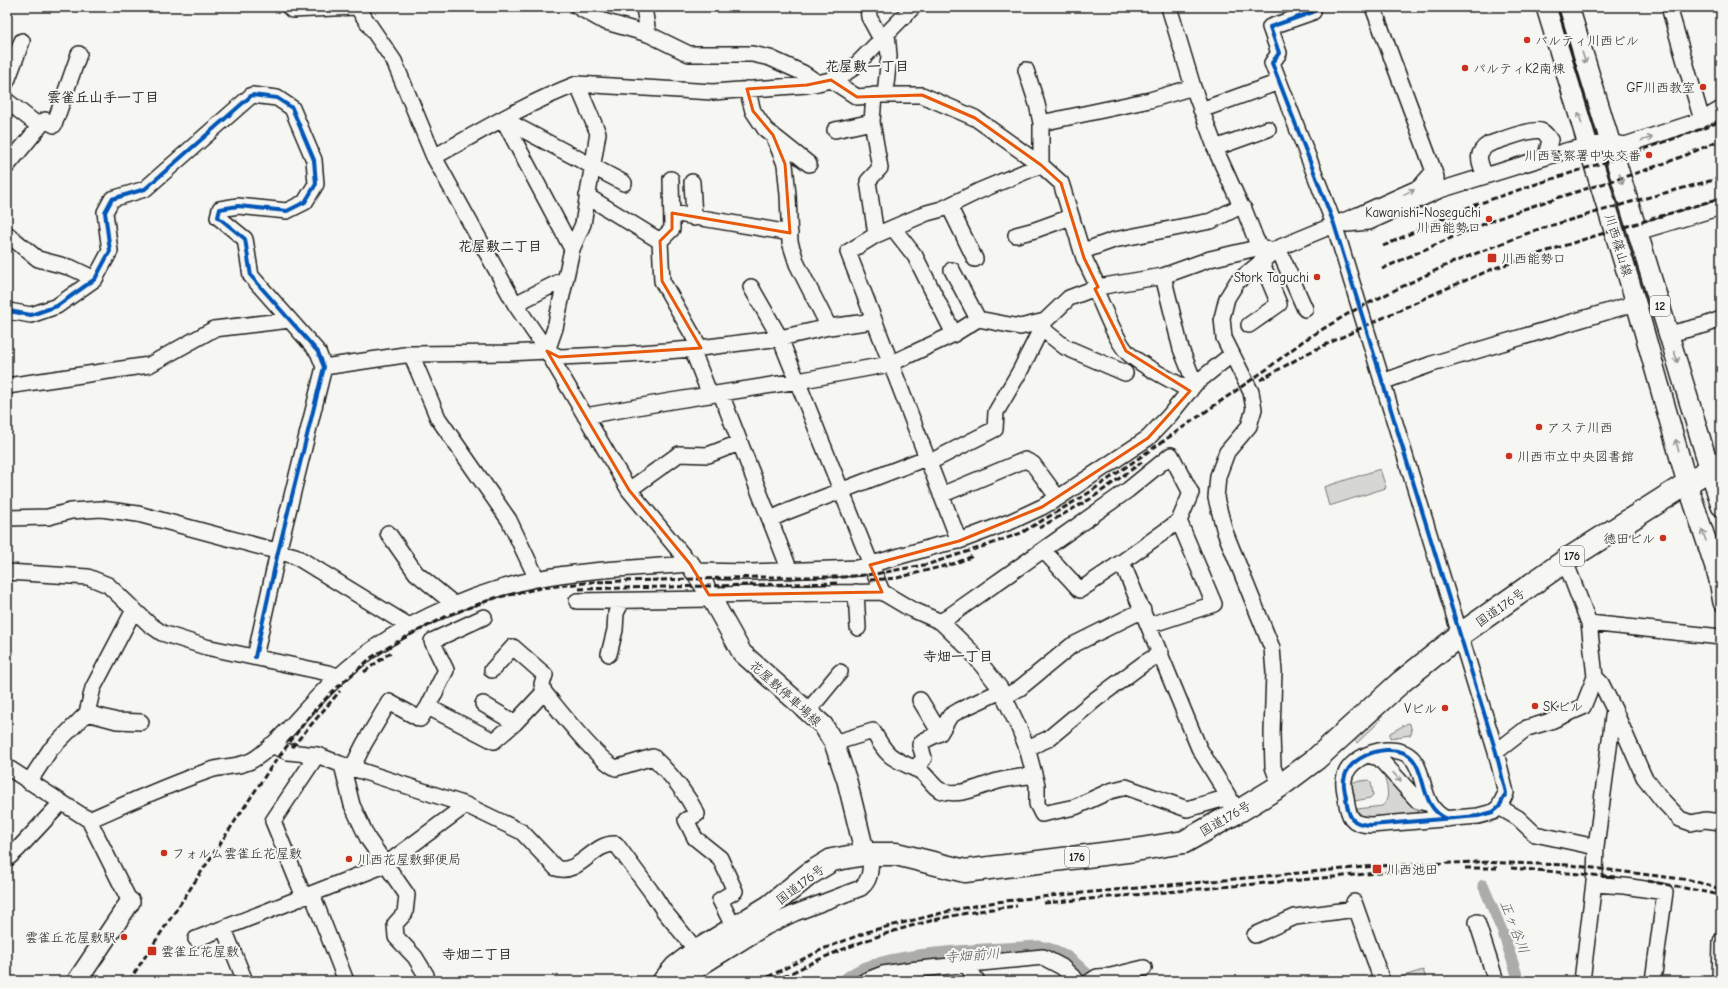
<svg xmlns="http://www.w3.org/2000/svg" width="1728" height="988" viewBox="0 0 1728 988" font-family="'Comic Neue','Klee One',sans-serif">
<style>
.green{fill:#d6d6d2;stroke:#797977}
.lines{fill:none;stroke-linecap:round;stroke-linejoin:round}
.canal{stroke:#acaca9;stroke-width:11}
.river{stroke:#acaca9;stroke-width:19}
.minor-casing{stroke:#1c1c1c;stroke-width:18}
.major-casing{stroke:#1c1c1c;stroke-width:22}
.highway-casing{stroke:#1c1c1c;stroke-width:25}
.minor{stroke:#f6f6f2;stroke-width:15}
.major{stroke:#f6f6f2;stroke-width:19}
.highway{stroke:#f6f6f2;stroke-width:22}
.rail{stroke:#1c1c1c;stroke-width:3;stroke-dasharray:6 3;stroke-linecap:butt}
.cycleway-casing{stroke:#f6f6f2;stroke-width:6}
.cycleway{stroke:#0057b8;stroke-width:4}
.oneway{stroke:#949492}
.marked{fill:none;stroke:#e8590c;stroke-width:3;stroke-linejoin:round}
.poi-dot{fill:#c8321e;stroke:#f6f6f2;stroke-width:1.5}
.labels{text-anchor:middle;stroke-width:4;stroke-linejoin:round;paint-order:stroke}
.shield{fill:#f6f6f2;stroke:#5d5d5c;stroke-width:1}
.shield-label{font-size:12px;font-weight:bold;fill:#1c1c1c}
.poi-label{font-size:13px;fill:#1c1c1c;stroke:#f6f6f2;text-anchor:start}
.street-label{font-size:13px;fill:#1c1c1c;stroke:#f6f6f2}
.neighbourhood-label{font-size:14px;font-weight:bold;fill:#1c1c1c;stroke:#f6f6f2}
.water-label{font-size:14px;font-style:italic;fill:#565654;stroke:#f6f6f2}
</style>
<rect width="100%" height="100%" fill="#f6f6f2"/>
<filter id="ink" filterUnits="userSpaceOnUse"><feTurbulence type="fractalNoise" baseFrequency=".025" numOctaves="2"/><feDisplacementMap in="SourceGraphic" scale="8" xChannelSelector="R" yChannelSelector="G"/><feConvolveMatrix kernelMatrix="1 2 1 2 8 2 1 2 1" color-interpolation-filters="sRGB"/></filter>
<g filter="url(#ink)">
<!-- green -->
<path class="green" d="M1380,469L1386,488L1329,506L1324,487Z
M1378,717L1381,720L1357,743L1354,740Z
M1408,723L1410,724L1412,732L1410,735L1390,738V733Z
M1388,775L1420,809L1415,814L1365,817L1360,814L1357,809L1382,806C1391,799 1387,786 1384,776Z
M1369,780L1371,782L1373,795L1370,798L1355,801L1352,798L1350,785L1353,782Z
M1423,970L1427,981H1387Z"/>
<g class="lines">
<!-- canal -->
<path class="canal" d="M1483,885L1503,933L1519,981"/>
<!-- river -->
<path class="river" d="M849,981C879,954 996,953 1038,950C1063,954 1072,965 1089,981"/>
<!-- minor casing -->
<g class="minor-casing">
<path id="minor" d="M289,7L292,10L355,7
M357,7L394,61L434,157L515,304L547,351L629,490L690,564
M578,7L603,21L648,34L689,54H752L770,58L803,73L818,83
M644,7L648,34
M868,7L869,17L881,39
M1169,7L1193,87L1218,155L1241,206L1244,209L1256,240L1261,247
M1311,7L1313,12L1270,27L1279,53L1272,63L1334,224L1496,752L1506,793L1499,807L1493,812L1478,816L1371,825C1351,825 1348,816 1346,798C1345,792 1343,785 1344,780C1346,762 1370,751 1386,750C1436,748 1410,803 1447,819
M1373,7L1436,177V180
M1669,7L1702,120
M1026,70L1037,104L1041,123
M831,80L857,97L880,95H922L975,118L1041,165L1061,183L1084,258L1098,287
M7,81L22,41
M747,89L753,111L765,129L809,164
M874,95L872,122L880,168L868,181L876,235
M885,95L889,56L887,33
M7,101L39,126
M1201,110L1279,82
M835,130L872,122
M773,135L785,164L788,195L790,242L797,264L829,327
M1215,148L1268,129
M434,157C481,131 527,103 577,84L713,92L807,85L818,83L838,78L853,68L913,7
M7,166L45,120L54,125L79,54
M1485,176C1480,163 1474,153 1489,144C1499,141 1532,128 1541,131C1545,132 1547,136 1550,140L1546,156
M692,182L694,218
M587,196L660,241L672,229L671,179
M949,206L975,259
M672,213L790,233
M1347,224L1369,222L1440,190L1569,150L1609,142L1625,145L1702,120L1721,109
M893,228L915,256L954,334
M1638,232L1721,207
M7,234L38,259L72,268L95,279
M1016,235L1035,230L1071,217
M660,241L662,281L700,348
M1278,248L1305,309
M572,249L503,119L624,183
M1083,251L1114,240L1211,221L1241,206
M952,270L978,319
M1163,276L1181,349L1195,384
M751,287L780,338L882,592
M1095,289C1103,306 1115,339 1127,352C1139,365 1174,381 1190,391
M515,304L565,279
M7,313L9,311L31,315L57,306L95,279L110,251L105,212L112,199L145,189L252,95L277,98L292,108L314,160L316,184L305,202L287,211L238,206L220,209L218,217L245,239L251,276L318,352L324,367L278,552L255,657
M1249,325L1279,304L1261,261
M1041,328L1065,347L1125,373
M1669,334L1705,325L1721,319
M692,349L710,395
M547,351L555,328L572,249L583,224L598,133L577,84
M324,367L411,354
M1382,382L1432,364L1636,303
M7,386L149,365L214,329L290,320
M721,394L790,571
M585,416L671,401L798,381L890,364L954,334L978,319L1020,327L1045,321L1069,298L1098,287L1163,276L1210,259L1261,247L1273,251
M928,463L995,429L996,412L1020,371L1045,321
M629,490L679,454L708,455L739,443
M941,495L1025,460L1033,464L1058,498
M7,518L48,517L71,511L101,509L138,514L157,519L295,556L409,626
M771,519L786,512L926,458
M1179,521L1122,562L1199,748L1233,804
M388,533L416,573L455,605
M959,541L848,252L876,235L927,213L942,209L979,191L1041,165V123L1150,100L1193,87
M1043,550L1080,590L1122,562
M1565,561L1589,623L1721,637
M695,571L751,572L858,568L939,545L959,541L1012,521L1042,507L1058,498L1148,438L1169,416L1195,384L1231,355
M7,572L88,577L108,585L149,624L162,633L206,647L328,673L338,676
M1716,575L1721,603
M537,579L509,520L438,418L411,354L508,353L547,351L559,357L627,354L692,349L780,338L829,327L874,321
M856,592L858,628
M709,595L882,592L909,608L941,622L969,649L1000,688L1019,728L1027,748L1037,785V804L1042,814L1075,807L1110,791L1126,787L1187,809L1222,799L1229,800
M577,601L712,599
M941,622L1128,490L1171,455L1191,493L1179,521L1214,604L1150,625
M609,654L615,630L616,613L622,601
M492,670L513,647L545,675L542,684L544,692C559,710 597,760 616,768L653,757C671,774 685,791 697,814L686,820L695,838L720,858L735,891L720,900L734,928
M1004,697L1020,688L1071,646L1143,610
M920,700L940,733
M483,704L515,723L544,692
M428,707L446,670L432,641L484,617
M1614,709L1644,777L1663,801L1680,819L1691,823L1705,820L1721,822
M808,711L840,672
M87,713L117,721L141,722
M834,743L873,731C888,759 892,758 920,771C928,776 934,789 942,791C961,797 980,786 998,781C1010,778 1022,777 1034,775
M271,745L288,752L317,755L340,764L466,805L522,832L556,868C579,876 593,842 616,844L653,894L664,911L697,951
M1027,748L1048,739L1096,699L1143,664L1161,653
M1496,752L1527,728L1551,721L1583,707L1595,677L1589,623
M1367,755L1379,758L1418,801L1430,804
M342,765L352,805L368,839L407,895L405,913L395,924L396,937L415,957L426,975L427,981
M7,767L89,820L130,902
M352,768L364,744L389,702L420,719L428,707L494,741L515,723
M915,769L924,758L920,745L923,741L940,733L950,716L960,710L1001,691
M29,782L50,750L87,713L93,688L134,610
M1280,786L1273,767L1272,733L1274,672L1272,648L1225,532L1216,498L1218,476L1227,452L1249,426L1254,409L1251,392L1224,338L1222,318L1227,298L1237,282L1278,248L1358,215L1420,187L1434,171
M1499,807L1518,818L1535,834L1596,847L1614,709L1601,683L1595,677
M89,820C128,803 167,785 208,771C223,765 242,768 256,758C287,736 309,702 338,677C391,628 465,594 536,579C586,569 639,568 690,564
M7,859L18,849L61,803
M1594,884L1624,886L1665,892L1653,981
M312,894L346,981
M304,897L273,821L317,755
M1354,902L1382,981
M1477,922L1496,981
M224,929L245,981
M1255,935L1295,917L1356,909
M196,939L385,865L466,805
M966,964L977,981
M685,981L705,965L766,927L795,913L861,888C872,879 870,868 871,854
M865,981L883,974L909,970L1043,957L1062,967L1077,981
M1091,981L1097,977L1111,976L1144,968
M1582,981L1595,874L1596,847
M1720,981L1721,941"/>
</g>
<!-- major casing -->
<g class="major-casing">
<path id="major" d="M1546,7L1636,303L1687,483L1721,585
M1569,7L1721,506
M690,564L704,585L742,653L823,725L834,743L847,781L865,854
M77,981L130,902"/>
</g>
<!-- highway casing -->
<g class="highway-casing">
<path id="highway" d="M664,981L676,967L697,951L770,906L809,874L832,860L865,854H896L965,871L1135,850L1184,842L1239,811L1280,786L1316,759L1401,682L1461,634L1565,561L1721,462"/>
</g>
<!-- minor -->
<use href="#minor" class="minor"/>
<!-- major -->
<use href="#major" class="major"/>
<!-- highway -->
<use href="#highway" class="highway"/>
<!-- rail -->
<path class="rail" d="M1383,246L1469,207L1524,188L1630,154L1704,128L1721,121
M1382,269C1430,247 1477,225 1527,208C1592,185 1660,170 1721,139
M1260,380L1308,353L1438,292L1495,268L1588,238L1721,198
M1039,528L1092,498L1142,462
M870,580L897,578L956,563L973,556
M579,589L837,583
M364,672L391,652
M292,747L340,691
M1465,868H1497
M1511,868L1615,877
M1648,881L1721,895
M1044,903L1411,870
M129,981L269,770L311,714L332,692L372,657L404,638L449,615L495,598L541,588L592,582L761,577H843L875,574L929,564L988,545L1021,533L1087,494L1267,369L1303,341L1351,312L1395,290L1449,264L1536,230L1631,202L1721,178
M760,981L823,949L870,931L958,909L996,902L1050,896L1376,866L1477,862L1569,865L1690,880L1721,889
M776,981C849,941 934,914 1017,906"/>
<!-- cycleway casing -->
<g class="cycleway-casing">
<path id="cycleway" d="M1311,7L1313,12L1270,27L1279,53L1272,63L1334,224L1496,752L1506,793L1499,807L1493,812L1478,816L1371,825C1351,825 1348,816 1346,798C1345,792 1343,785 1344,780C1346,762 1370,751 1386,750C1436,748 1410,803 1447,819
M7,313L9,311L31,315L57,306L95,279L110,251L105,212L112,199L145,189L252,95L277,98L292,108L314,160L316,184L305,202L287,211L238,206L220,209L218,217L245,239L251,276L318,352L324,367L278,552L255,657"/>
</g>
<!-- cycleway -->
<use href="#cycleway" class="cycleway"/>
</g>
<!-- one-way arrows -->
<defs><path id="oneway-shaft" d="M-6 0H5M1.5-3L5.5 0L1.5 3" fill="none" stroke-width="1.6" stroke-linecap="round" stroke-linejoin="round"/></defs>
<g class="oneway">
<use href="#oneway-shaft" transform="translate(1584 58) rotate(73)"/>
<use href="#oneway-shaft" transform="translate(1580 118) rotate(-107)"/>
<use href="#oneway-shaft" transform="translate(1647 139) rotate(-17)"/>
<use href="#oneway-shaft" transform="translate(1621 179) rotate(73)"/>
<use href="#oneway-shaft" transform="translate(1409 192) rotate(-24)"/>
<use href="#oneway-shaft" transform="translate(1676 357) rotate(74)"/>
<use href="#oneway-shaft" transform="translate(1677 445) rotate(-106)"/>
<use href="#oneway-shaft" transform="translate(1704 535) rotate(-109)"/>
<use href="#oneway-shaft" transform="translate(1397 777) rotate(48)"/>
</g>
</g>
<!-- marked area -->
<path class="marked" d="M831,80L857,97L922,95L975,118L1041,165L1061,183L1084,258L1098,287L1095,289L1126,351L1190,391L1148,438L1042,507L959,541L870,565L882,592L709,595L690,564L629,490L547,351L559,357L701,348L662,281L660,241L672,229V213L790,233L785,164L773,135L753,111L747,89L807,85Z"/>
<!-- markers -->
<g class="poi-dot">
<circle cx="1527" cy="40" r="4"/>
<circle cx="1465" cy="68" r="4"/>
<circle cx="1703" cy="87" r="4"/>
<circle cx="1649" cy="155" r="4"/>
<circle cx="1489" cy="219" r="4"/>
<rect x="1487" y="253" width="10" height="10" rx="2"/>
<circle cx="1317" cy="277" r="4"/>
<circle cx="1539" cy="427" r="4"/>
<circle cx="1509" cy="456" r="4"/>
<circle cx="1663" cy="538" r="4"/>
<circle cx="1535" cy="706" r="4"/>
<circle cx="1445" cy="708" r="4"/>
<circle cx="164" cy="853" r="4"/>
<circle cx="349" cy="859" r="4"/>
<rect x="1372" y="864" width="10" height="10" rx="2"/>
<circle cx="124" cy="937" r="4"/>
<rect x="147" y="946" width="10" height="10" rx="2"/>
</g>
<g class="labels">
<!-- shield labels -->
<g class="shield">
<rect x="1650" y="296" width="20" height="20" rx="3"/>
<rect x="1560" y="546" width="24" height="20" rx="3"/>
<rect x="1065" y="847" width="24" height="20" rx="3"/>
</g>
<g class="shield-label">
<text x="1660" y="310">12</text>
<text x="1572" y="560">176</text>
<text x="1077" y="861">176</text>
</g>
<!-- poi labels -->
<g class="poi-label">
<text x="1535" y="45">パルティ川西ビル</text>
<text x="1473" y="73">パルティK2南棟</text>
<text x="1695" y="92" text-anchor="end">GF川西教室</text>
<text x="1641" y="160" text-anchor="end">川西警察署中央交番</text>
<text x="1481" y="217" text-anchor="end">Kawanishi-Noseguchi<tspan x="1481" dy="15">川西能勢口</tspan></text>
<text x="1501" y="263">川西能勢口</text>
<text x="1309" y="282" text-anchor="end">Stork Taguchi</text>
<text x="1547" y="432">アステ川西</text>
<text x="1517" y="461">川西市立中央図書館</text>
<text x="1655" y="543" text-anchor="end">徳田ビル</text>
<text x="1543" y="711">SKビル</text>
<text x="1437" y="713" text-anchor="end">Vビル</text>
<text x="172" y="858">フォルム雲雀丘花屋敷</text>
<text x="357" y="864">川西花屋敷郵便局</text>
<text x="1386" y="874">川西池田</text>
<text x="116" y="942" text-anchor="end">雲雀丘花屋敷駅</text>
<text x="161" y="956">雲雀丘花屋敷</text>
</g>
<!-- street labels -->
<g class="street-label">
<text transform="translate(1619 245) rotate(73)" y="5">川西篠山線</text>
<text transform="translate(1500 607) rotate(-35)" y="5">国道176号</text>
<text transform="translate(786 693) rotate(42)" y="5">花屋敷停車場線</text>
<text transform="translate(1225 818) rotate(-30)" y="5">国道176号</text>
<text transform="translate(800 884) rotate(-37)" y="5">国道176号</text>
</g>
<!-- neighbourhood labels -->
<g class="neighbourhood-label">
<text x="867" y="71">花屋敷一丁目</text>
<text x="103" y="102">雲雀丘山手一丁目</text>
<text x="500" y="251">花屋敷二丁目</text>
<text x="958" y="661">寺畑一丁目</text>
<text x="477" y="959">寺畑二丁目</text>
</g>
<!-- water labels -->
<g class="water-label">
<text transform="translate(1515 927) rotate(69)" y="5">正ヶ谷川</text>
<text transform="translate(972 955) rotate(-4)" y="5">寺畑前川</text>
</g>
</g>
<!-- margin -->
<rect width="1728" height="988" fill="none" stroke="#f6f6f2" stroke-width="24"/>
<rect x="12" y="12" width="1704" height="964" fill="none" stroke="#1c1c1c" stroke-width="1.5" filter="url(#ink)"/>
</svg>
